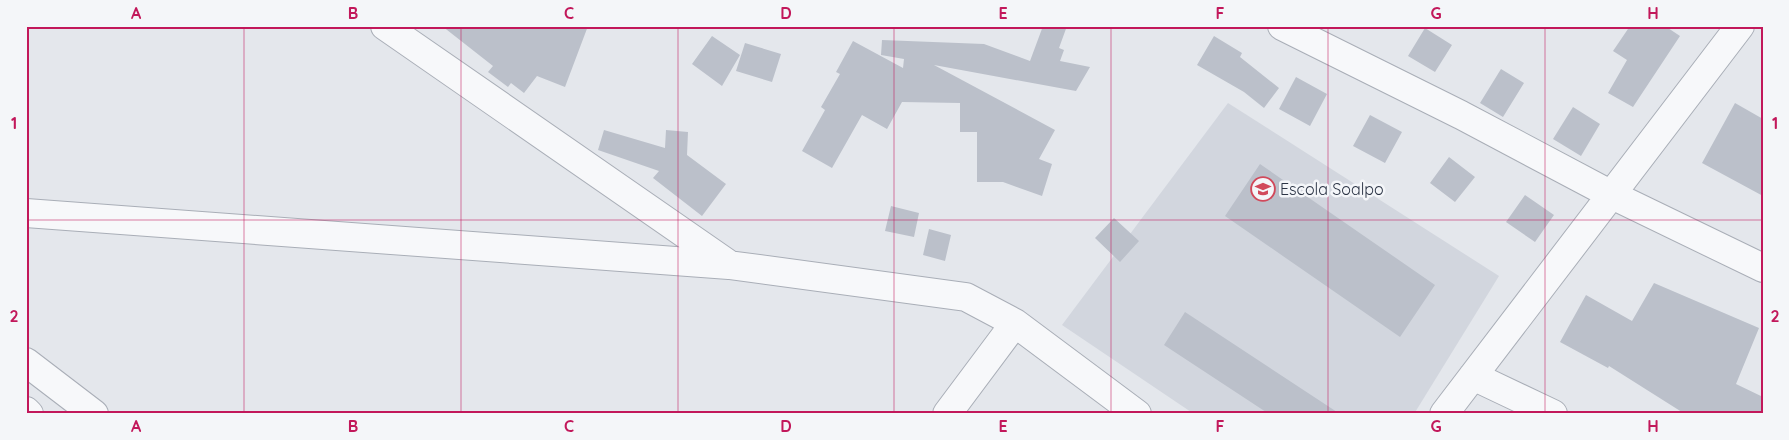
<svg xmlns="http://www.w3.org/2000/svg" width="1789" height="440" viewBox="0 0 1789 440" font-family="Quicksand,sans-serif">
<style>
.built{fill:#d2d6de}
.building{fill:#bbc0ca}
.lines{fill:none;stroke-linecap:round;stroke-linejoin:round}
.street-casing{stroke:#a9aeb7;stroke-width:30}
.street{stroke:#f7f8fa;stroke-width:28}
.grid{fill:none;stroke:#c2185b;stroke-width:1;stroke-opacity:0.55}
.labels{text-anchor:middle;stroke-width:5;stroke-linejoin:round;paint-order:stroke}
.poi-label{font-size:16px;fill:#2b3445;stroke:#f4f6f9;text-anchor:start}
.neatline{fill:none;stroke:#c2185b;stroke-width:2}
.grid-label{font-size:16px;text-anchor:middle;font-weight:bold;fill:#c2185b}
</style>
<rect width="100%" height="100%" fill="#e4e7ec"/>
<!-- built -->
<path class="built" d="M1228,103L1499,276L1414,414H1194L1062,325Z"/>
<!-- building -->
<path class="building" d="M442,26H588L565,87L537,76L524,93L511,83L508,87L488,72L493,66Z
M1043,26H1067L1059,48L1064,50L1060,61L1090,67L1076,91L934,65L1055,130L1039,159L1052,164L1042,196L1003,182H977V132H960V103L902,102L887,129L862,115L832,168L802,151L825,110L821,107L840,74L836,72L853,41L903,68L904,59L881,55L882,40L984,44L1030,61Z
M1630,26H1665L1680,36L1633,107L1608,93L1627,60L1613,51Z
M1425,28L1452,45L1435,72L1408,56Z
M712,36L740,55L722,86L692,64Z
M1214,36L1242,53L1240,57L1279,88L1264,108L1244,92L1197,65Z
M745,43L781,54L772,82L736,71Z
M1501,69L1524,83L1503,117L1480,103Z
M1296,77L1327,94L1310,126L1279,109Z
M1735,103L1763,119V196L1702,163Z
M1573,107L1600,124L1581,156L1553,139Z
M1370,115L1402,132L1385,163L1353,146Z
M604,130L665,148L666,130L688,132L687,155L726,184L702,216L653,178L659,171L598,150Z
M1449,157L1475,177L1455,202L1430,183Z
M1260,164L1435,285L1400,337L1225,216Z
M1525,195L1554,215L1535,242L1506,222Z
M891,206L919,213L914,237L885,231Z
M1114,218L1139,241L1120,262L1095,238Z
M929,229L951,235L945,261L923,255Z
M1654,283L1759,328L1736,384L1763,397V414H1685L1609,366L1608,368L1560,342L1586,295L1632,321Z
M1185,312L1340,414H1269L1164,345Z"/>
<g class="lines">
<!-- street casing -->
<g class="street-casing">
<path id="street" d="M385,26L727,263
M1282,26L1461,115L1610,194L1763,268
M26,213L729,265L966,297L1015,323L1137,414
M26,362L94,414
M1473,376L1553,414
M26,411L29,414
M947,414L1015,323
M1444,414L1740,26"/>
</g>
<!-- street -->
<use href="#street" class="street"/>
</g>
<!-- grid -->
<path class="grid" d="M244,26V414M461,26V414M678,26V414M894,26V414M1111,26V414M1328,26V414M1545,26V414M26,220H1763"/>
<!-- icons -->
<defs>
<g id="school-ring" transform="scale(1.25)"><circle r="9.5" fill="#f4f6f9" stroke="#d1495b" stroke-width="1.5"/><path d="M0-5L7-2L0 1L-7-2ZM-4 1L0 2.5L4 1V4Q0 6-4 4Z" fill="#d1495b"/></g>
</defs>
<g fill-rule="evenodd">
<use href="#school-ring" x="1263" y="189"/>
</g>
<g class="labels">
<!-- poi labels -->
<g class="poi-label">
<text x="1280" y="195">Escola Soalpo</text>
</g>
</g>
<!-- border -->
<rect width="1789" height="440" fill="none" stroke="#f4f6f9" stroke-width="55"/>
<rect x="28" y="28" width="1734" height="384" class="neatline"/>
<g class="grid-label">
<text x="136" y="19">A</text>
<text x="353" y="19">B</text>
<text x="569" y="19">C</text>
<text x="786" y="19">D</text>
<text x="1003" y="19">E</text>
<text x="1220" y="19">F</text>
<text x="1436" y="19">G</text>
<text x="1653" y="19">H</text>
<text x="14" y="129">1</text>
<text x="1775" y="129">1</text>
<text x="14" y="322">2</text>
<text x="1775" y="322">2</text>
<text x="136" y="432">A</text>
<text x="353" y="432">B</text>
<text x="569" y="432">C</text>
<text x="786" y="432">D</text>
<text x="1003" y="432">E</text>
<text x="1220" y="432">F</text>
<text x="1436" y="432">G</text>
<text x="1653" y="432">H</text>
</g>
</svg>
